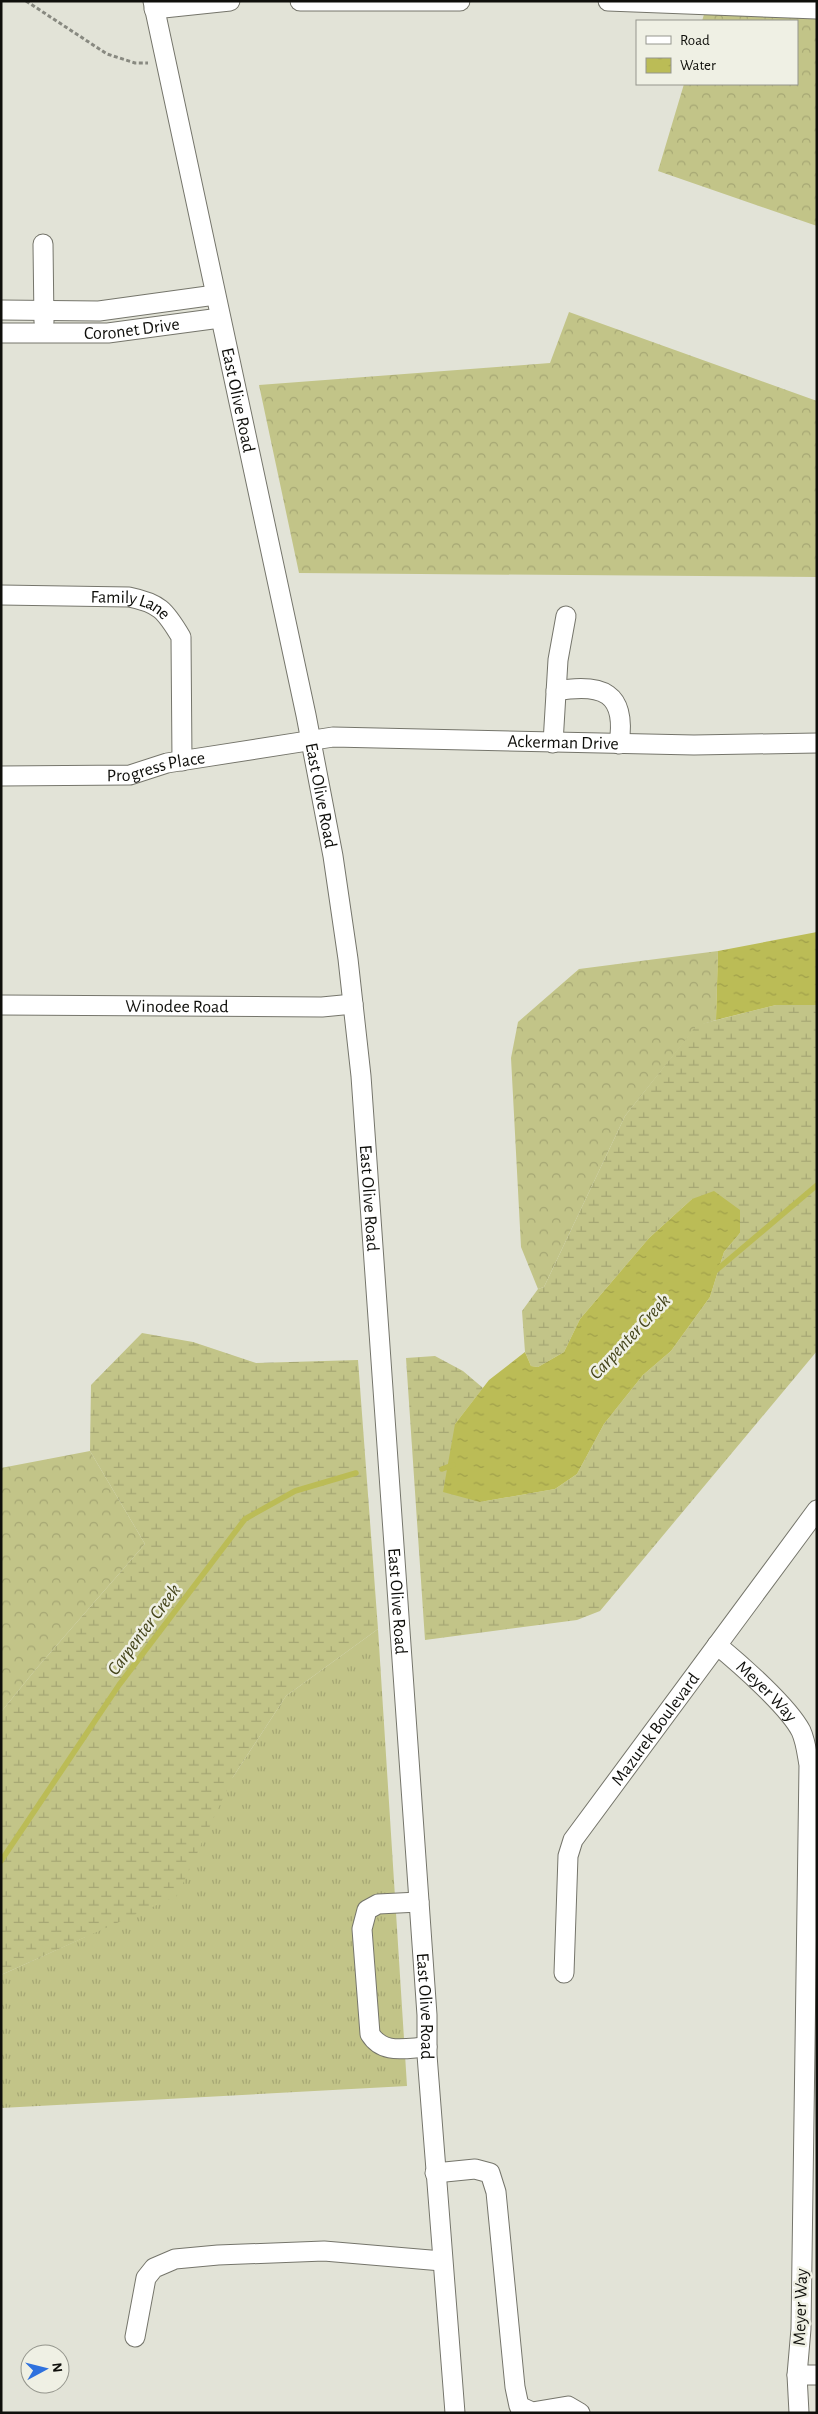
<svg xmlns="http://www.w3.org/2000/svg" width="818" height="2414" viewBox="0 0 818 2414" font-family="'Alegreya Sans',sans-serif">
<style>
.grass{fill:url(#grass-tufts)}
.forest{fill:url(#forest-crowns)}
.wetland{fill:url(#wetland-marsh)}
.water{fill:url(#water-ripples)}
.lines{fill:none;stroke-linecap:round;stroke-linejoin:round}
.stream{stroke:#bbbc56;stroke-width:5.5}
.minor-casing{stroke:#75756b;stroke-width:21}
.path{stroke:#888980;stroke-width:3;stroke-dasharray:4 2.5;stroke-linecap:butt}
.minor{stroke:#fff;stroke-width:19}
.labels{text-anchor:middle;stroke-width:5;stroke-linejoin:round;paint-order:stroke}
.street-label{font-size:18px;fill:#0f0f0b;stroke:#eff0e4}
.water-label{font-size:19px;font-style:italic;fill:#45451b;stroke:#eff0e4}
</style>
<defs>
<pattern id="grass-tufts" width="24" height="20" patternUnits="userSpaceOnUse" patternTransform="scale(1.25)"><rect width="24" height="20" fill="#c2c488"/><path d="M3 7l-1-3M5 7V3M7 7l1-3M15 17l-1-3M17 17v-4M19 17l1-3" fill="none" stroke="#a6a774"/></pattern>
<pattern id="forest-crowns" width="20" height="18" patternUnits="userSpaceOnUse" patternTransform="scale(1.25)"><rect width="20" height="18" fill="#c2c488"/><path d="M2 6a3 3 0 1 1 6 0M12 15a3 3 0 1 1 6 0" fill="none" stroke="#a6a774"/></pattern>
<pattern id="wetland-marsh" width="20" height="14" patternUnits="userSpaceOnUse" patternTransform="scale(1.25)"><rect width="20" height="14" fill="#c2c488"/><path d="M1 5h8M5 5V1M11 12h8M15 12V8" fill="none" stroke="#a6a774"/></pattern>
<pattern id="water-ripples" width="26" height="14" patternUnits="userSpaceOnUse" patternTransform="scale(1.25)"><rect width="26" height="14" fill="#bbbc56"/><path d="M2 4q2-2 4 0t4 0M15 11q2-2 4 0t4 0" fill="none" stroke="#a0a04a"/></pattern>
</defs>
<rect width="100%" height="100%" fill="#e2e3d7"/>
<!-- grass -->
<path class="grass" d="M378,1629L407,2086L1,2108V1975L85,1937L233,1777L286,1696Z"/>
<!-- forest -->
<path class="forest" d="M708,1H817V226L658,171L684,84H797V21H702Z
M569,312L817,401V577L299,573L259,385L550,363Z
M718,951L716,1020L697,1026L625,1116L544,1287L538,1289L521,1247L511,1058L518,1022L579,969Z
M90,1451L145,1544L36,1669L1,1712V1468Z"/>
<!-- wetland -->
<path class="wetland" d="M776,1005H817V1351L600,1611L577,1620L425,1640L406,1358L435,1356L463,1371L483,1388L455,1424L480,1502L555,1489L577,1474L604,1424L643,1375L671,1351L710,1297L724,1252L740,1233L692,1199L649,1238L580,1319L564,1352L538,1367L531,1366L525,1352L522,1311L538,1289L544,1287L625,1116L697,1025Z
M142,1333L193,1342L256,1363L358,1360L378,1629L286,1696L233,1777L177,1896L1,1975V1712L36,1669L145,1544L90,1451L91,1385Z"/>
<!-- water -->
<path class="water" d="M817,932V1005H776L716,1020L718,951Z
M714,1191L740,1210V1233L724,1252L710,1297L671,1351L643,1375L604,1424L577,1474L555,1489L480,1502L443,1492L455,1424L489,1380L525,1352L531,1366L538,1367L564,1352L580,1319L649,1238L692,1199Z"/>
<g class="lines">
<!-- stream -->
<path class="stream" d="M713,1273L817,1185
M442,1469L453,1465
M1,1861L119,1685L245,1519L295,1491L356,1473"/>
<!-- minor casing -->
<g class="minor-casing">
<g id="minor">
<path id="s1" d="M153,1L306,715L333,856L348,959L361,1076L427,2015V2055L455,2413"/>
<path d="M300,1H460"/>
<path d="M608,1L817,9"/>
<path d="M154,9L230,1"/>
<path d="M43,244L44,322"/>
<path d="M1,310L99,311L215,295"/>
<path id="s2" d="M1,333H108L220,318"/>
<path id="s3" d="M1,595L129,597C159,603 165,610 181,637L182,761"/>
<path d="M556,691C602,683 627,692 619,744"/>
<path d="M553,743L558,660L566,616"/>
<path id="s4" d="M1,776L130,775L167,763L333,737L694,745L817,743"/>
<path id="s5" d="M1,1005L322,1007L353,1004"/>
<path id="s6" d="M717,1645C740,1664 788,1706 801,1731C806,1742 807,1754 809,1765L801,2329L797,2375L799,2413"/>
<path d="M419,1902L378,1904L367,1910L362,1929L370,2034C383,2055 405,2048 427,2047"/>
<path id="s7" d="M564,1973L568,1856L573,1840L817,1510"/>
<path d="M435,2173L475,2169L490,2173L496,2192L515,2387L519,2406L532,2412L568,2406L580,2413"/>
<path d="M135,2337L146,2278L154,2268L175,2259L218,2255L324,2251L442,2261"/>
<path d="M797,2375H817"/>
</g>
</g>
<!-- path -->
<path class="path" d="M26,1L107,54L135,63H148"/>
<!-- minor -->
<use href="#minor" class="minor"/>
</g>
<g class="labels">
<!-- street labels -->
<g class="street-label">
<text dy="6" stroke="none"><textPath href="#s2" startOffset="131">Coronet Drive</textPath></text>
<text dy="6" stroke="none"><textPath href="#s1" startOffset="408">East Olive Road</textPath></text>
<text dy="6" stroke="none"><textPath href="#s3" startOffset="131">Family Lane</textPath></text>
<text dy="6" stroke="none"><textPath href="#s4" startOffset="566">Ackerman Drive</textPath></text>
<text dy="6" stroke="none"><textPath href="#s4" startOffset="156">Progress Place</textPath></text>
<text dy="6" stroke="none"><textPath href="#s1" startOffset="812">East Olive Road</textPath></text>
<text dy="6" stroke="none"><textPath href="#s5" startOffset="176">Winodee Road</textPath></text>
<text dy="6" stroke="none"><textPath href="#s1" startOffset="1218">East Olive Road</textPath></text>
<text dy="6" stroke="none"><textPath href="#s1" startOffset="1622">East Olive Road</textPath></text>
<text dy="6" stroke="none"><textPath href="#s6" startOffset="68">Meyer Way</textPath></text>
<text dy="6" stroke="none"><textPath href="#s7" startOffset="272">Mazurek Boulevard</textPath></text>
<text dy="6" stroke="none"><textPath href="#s1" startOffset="2028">East Olive Road</textPath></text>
<text transform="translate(800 2307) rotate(-88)" y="6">Meyer Way</text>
</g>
<!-- water labels -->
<g class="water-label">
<text transform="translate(629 1336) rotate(-47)" y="7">Carpenter Creek</text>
<text transform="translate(143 1629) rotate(-53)" y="7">Carpenter Creek</text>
</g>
</g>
<!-- border -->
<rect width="818" height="2414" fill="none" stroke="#0f0f0b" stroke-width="5"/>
<!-- legend -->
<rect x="636" y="20" width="162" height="65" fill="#eff0e4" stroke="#95968d"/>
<rect x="646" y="36" width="25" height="8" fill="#ffffff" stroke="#95968d"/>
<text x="680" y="45" font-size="15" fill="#0f0f0b">Road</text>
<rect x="646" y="58" width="25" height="15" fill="url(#water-ripples)" stroke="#95968d"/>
<text x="680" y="70" font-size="15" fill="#0f0f0b">Water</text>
<!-- north arrow -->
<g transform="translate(45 2369) rotate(83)"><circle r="24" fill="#eff0e4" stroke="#95968d"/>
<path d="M0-4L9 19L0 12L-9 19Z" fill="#2e71de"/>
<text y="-8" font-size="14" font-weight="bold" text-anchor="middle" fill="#0f0f0b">N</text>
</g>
</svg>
